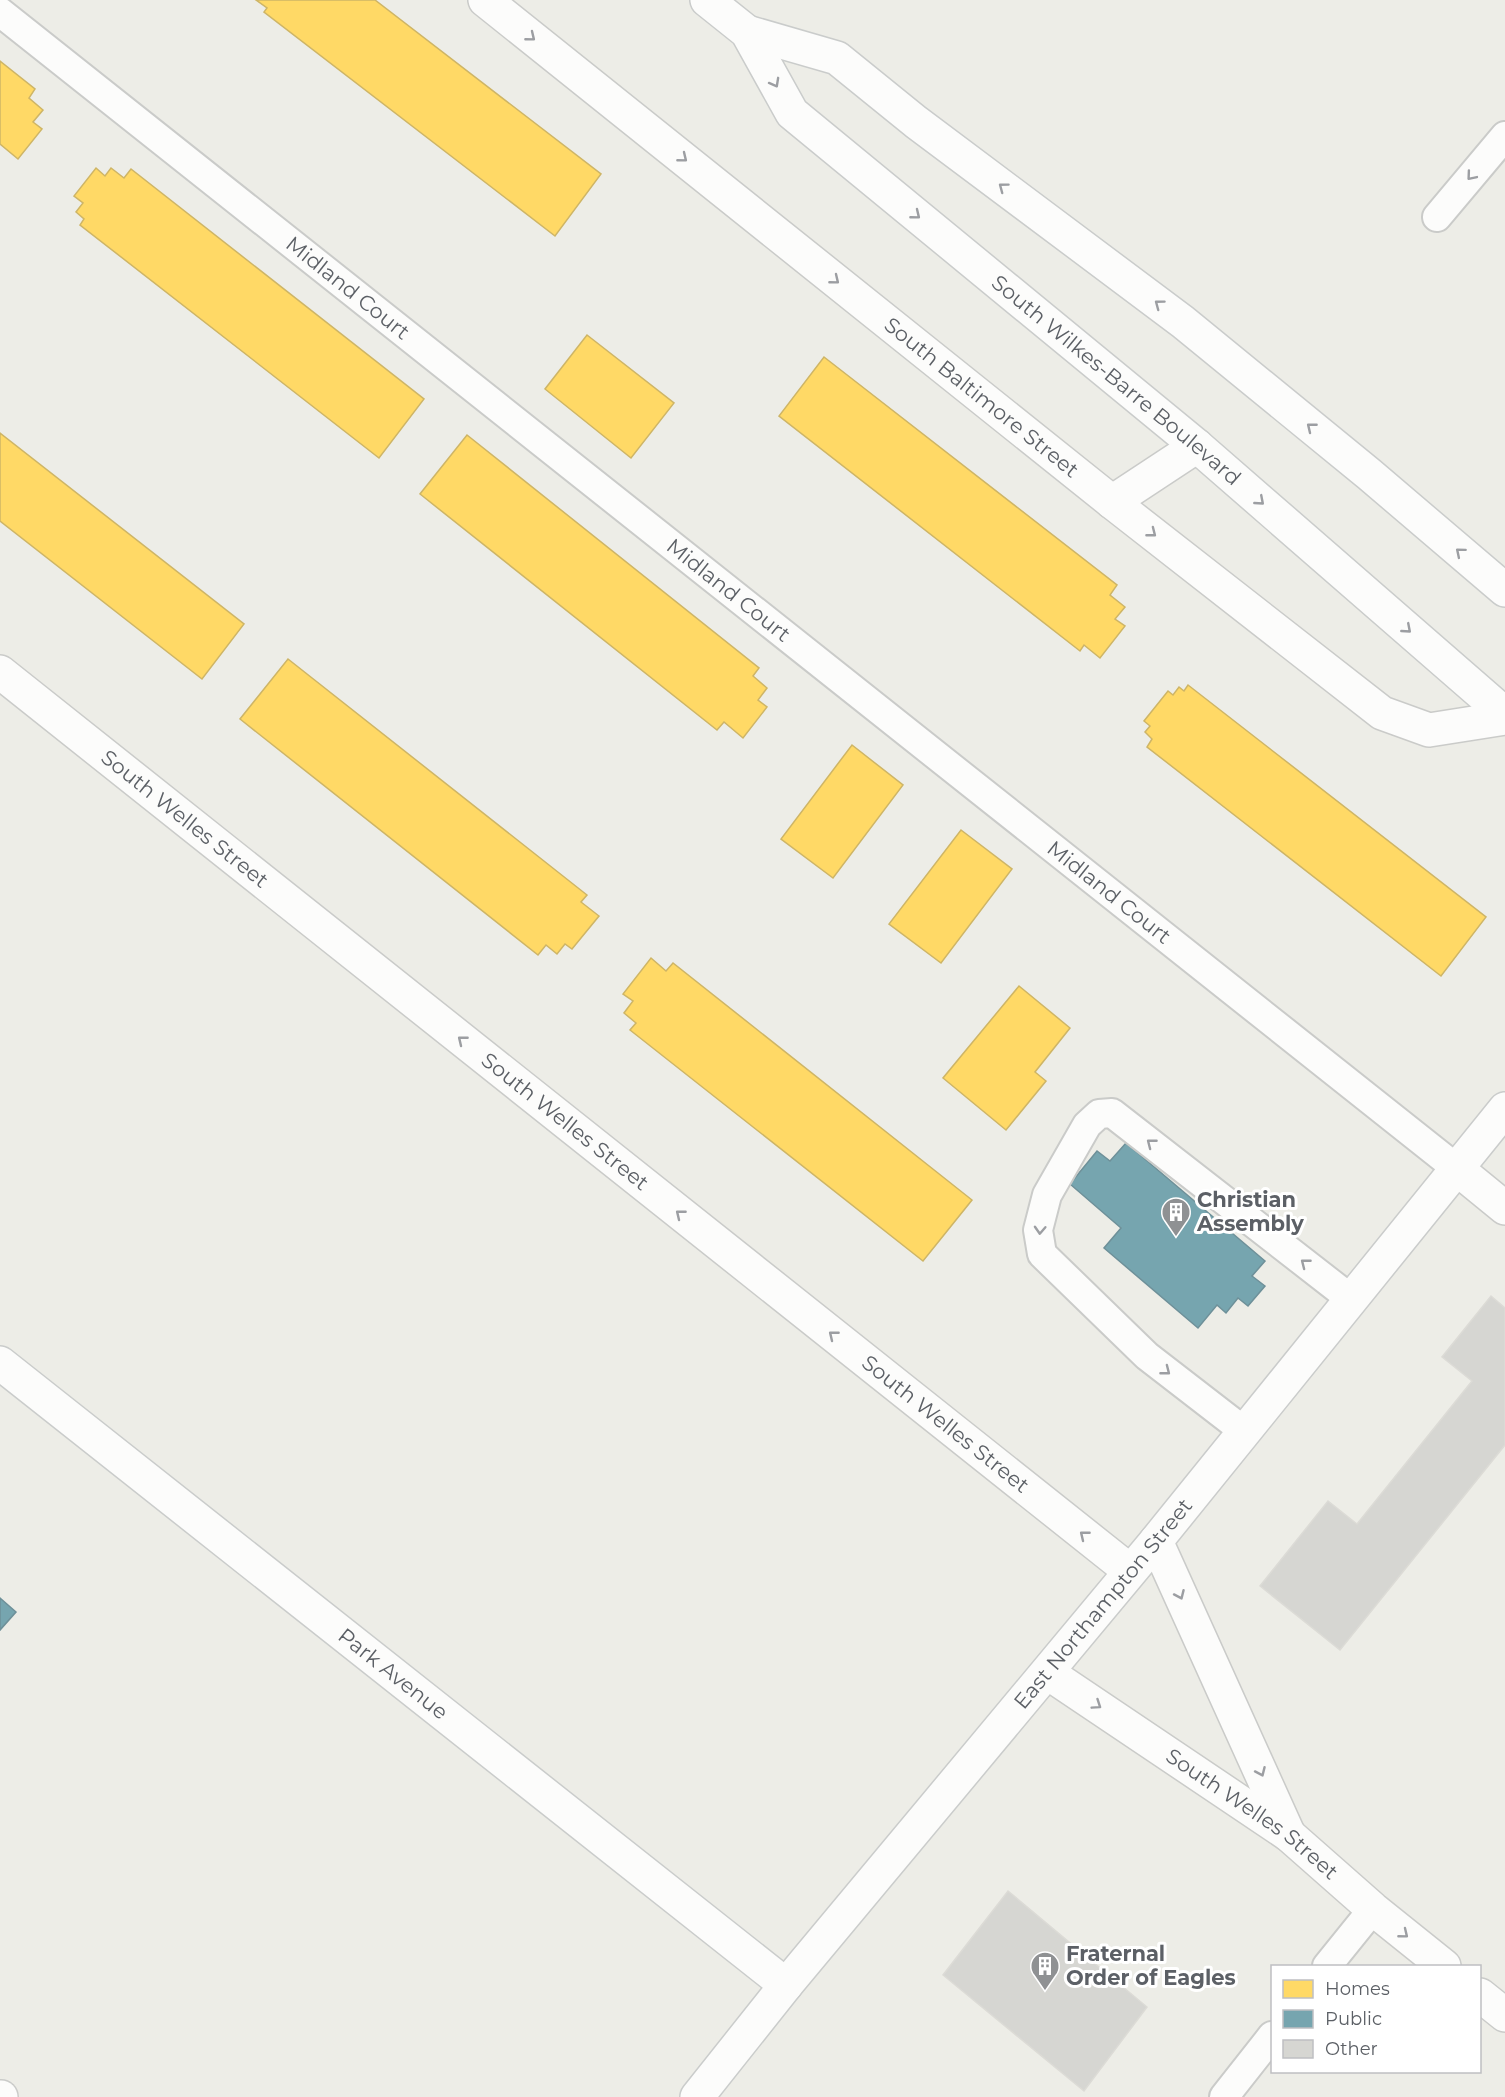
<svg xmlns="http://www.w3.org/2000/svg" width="1505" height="2097" viewBox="0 0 1505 2097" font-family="Montserrat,sans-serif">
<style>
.homes{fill:#ffd966;stroke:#ceb566;stroke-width:1.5}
.public{fill:#76a5af;stroke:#6e9099;stroke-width:1.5}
.building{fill:#d6d6d2;stroke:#dcdbd6;stroke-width:1.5}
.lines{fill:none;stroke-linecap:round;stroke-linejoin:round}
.service-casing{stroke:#cacbc9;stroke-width:32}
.minor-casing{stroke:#cacbc9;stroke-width:36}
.secondary-casing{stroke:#cacccb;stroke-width:36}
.service{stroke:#fcfcfb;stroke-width:28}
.minor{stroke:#fcfcfb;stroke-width:33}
.secondary{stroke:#fcfcfb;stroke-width:33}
.oneway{stroke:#9c9ea2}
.labels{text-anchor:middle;stroke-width:6;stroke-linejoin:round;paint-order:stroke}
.street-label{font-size:21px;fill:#5c6066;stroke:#fff}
.poi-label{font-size:21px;font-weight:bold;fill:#5c6066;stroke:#fff;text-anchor:start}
</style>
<rect width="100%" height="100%" fill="#edede7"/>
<!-- homes -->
<path class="homes" d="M256,0H375L601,174L555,236L264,12L267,8Z
M0,61L35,89L29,98L43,110L33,122L42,129L18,159L0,144Z
M96,168L105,176L111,168L124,178L131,169L424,399L379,458L80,225L84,219L76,212L83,203L74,196Z
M587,335L674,403L631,458L545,389Z
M824,357L1117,585L1110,595L1125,607L1115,619L1125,626L1100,658L1084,645L1080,651L779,416Z
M0,433L244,624L202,679L0,521Z
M467,435L759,668L753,676L767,688L758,700L767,707L743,738L724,722L717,730L420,494Z
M288,659L587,895L581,902L599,916L572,949L565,944L557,954L546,945L538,955L240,719Z
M1188,685L1486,917L1441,976L1147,747L1152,739L1145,732L1150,726L1144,721L1168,691L1173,695L1179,687L1184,691Z
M852,745L903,785L833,878L781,839Z
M961,830L1012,869L941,963L889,924Z
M651,958L666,971L673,963L972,1200L923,1261L630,1030L636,1023L624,1013L633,1001L623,994Z
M1019,986L1070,1028L1035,1072L1046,1081L1006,1130L943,1078Z"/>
<!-- public -->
<path class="public" d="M1126,1143L1265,1261L1252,1276L1265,1286L1248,1306L1238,1298L1226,1313L1217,1305L1198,1328L1104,1248L1121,1228L1070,1184L1097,1151L1110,1161Z
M0,1598L16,1612L0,1630Z"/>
<!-- building -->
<path class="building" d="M1491,1296L1505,1308V1445L1340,1650L1260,1586L1328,1501L1357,1524L1472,1381L1442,1357Z
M1008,1891L1147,2007L1084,2091L943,1975Z"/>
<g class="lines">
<!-- service casing -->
<g class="service-casing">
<g id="service">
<path id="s1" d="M0,12L1456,1168"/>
<path d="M1437,217L1505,136"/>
<path d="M1244,1431L1147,1356L1042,1254L1038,1230L1047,1195L1087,1125L1099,1114L1112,1113L1351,1299"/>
<path d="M1327,1966L1373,1909"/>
<path d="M1224,2097L1272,2036"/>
</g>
</g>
<!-- minor casing -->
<g class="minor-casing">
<g id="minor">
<path id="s2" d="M485,0L1112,502L1382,713L1429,730L1505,718"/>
<path d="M1112,502L1197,446"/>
<path id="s3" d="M0,672L1130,1571"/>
<path d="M1456,1168L1505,1208"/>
<path d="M1156,1541L1289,1835"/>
<path id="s4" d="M1048,1673L1289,1835L1373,1909L1444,1966"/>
<path d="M1480,1995L1505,2015"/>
<path d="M0,2097H1"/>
</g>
</g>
<!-- secondary casing -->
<g class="secondary-casing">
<g id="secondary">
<path id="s5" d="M707,0L747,32L792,113L1197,446L1505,714"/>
<path d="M747,32L837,58L916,122L1183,322L1369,474L1505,590"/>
<path id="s6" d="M0,1363L786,1985"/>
<path id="s7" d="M697,2097L786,1985L1156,1541L1505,1109"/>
</g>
</g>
<!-- service -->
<use href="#service" class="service"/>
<!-- minor -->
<use href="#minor" class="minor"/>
<!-- secondary -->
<use href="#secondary" class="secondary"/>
</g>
<!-- one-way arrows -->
<defs><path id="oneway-chevron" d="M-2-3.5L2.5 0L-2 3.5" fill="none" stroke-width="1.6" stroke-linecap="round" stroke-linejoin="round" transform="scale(1.5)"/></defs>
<g class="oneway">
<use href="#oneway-chevron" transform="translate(531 37) rotate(39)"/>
<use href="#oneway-chevron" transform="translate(775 83) rotate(61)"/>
<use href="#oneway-chevron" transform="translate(683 158) rotate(39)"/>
<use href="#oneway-chevron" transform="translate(1471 176) rotate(130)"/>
<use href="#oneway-chevron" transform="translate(1003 187) rotate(-143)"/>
<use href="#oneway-chevron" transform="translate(916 215) rotate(39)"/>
<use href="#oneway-chevron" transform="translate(835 280) rotate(39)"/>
<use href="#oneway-chevron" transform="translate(1159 304) rotate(-143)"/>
<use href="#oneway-chevron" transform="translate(1311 427) rotate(-141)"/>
<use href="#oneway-chevron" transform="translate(1260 501) rotate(41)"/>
<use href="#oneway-chevron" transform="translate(1152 533) rotate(38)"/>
<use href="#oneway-chevron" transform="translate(1460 552) rotate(-140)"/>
<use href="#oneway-chevron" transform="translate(1407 629) rotate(41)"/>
<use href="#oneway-chevron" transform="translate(462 1040) rotate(-141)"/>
<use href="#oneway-chevron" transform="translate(1151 1143) rotate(-142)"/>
<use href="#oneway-chevron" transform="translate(680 1214) rotate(-141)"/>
<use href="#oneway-chevron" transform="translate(1040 1230) rotate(93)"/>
<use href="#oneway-chevron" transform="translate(1305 1263) rotate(-142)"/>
<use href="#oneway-chevron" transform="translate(833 1335) rotate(-141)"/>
<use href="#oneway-chevron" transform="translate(1166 1371) rotate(38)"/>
<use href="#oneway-chevron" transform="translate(1084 1535) rotate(-141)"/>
<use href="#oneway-chevron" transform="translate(1180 1595) rotate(66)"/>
<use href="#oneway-chevron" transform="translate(1097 1705) rotate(34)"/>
<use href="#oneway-chevron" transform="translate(1261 1772) rotate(66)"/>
<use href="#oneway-chevron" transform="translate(1404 1934) rotate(39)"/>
</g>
<!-- icons -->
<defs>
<g id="building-pin" transform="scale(1.5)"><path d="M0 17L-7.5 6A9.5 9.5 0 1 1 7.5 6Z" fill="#8f9193" stroke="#fff"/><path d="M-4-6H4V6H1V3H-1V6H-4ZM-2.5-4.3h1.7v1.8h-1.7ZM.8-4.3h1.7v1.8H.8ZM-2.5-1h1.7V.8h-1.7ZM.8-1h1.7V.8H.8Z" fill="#fff"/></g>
</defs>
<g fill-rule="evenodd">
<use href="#building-pin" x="1176" y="1212"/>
<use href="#building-pin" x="1045" y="1966"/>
</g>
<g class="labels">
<!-- street labels -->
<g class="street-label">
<text dy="7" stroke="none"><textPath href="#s1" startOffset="444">Midland Court</textPath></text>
<text dy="7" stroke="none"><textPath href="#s5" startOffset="564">South Wilkes-Barre Boulevard</textPath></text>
<text dy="7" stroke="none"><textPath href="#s2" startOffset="636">South Baltimore Street</textPath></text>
<text dy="7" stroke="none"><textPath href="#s1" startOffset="930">Midland Court</textPath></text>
<text dy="7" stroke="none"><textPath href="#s3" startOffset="236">South Welles Street</textPath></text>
<text dy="7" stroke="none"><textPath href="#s1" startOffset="1416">Midland Court</textPath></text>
<text dy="7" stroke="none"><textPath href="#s3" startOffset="722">South Welles Street</textPath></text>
<text dy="7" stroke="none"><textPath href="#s3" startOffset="1208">South Welles Street</textPath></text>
<text dy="7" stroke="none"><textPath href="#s7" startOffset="639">East Northampton Street</textPath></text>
<text dy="7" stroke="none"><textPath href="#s6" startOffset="501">Park Avenue</textPath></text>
<text dy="7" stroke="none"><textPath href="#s4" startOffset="248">South Welles Street</textPath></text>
</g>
<!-- poi labels -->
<g class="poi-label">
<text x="1197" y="1207">Christian<tspan x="1197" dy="24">Assembly</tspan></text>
<text x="1066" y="1961">Fraternal<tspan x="1066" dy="24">Order of Eagles</tspan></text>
</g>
</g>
<!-- legend -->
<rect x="1271" y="1965" width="210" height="108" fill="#ffffff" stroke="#bebfc2" stroke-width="1.5"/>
<rect x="1283" y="1980" width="30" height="18" fill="#ffd966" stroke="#bebfc2" stroke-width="1.5"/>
<text x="1325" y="1995" font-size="18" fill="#5c6066">Homes</text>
<rect x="1283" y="2010" width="30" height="18" fill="#76a5af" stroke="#bebfc2" stroke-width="1.5"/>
<text x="1325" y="2025" font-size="18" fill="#5c6066">Public</text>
<rect x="1283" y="2040" width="30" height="18" fill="#d6d6d2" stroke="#bebfc2" stroke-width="1.5"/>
<text x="1325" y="2055" font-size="18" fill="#5c6066">Other</text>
</svg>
